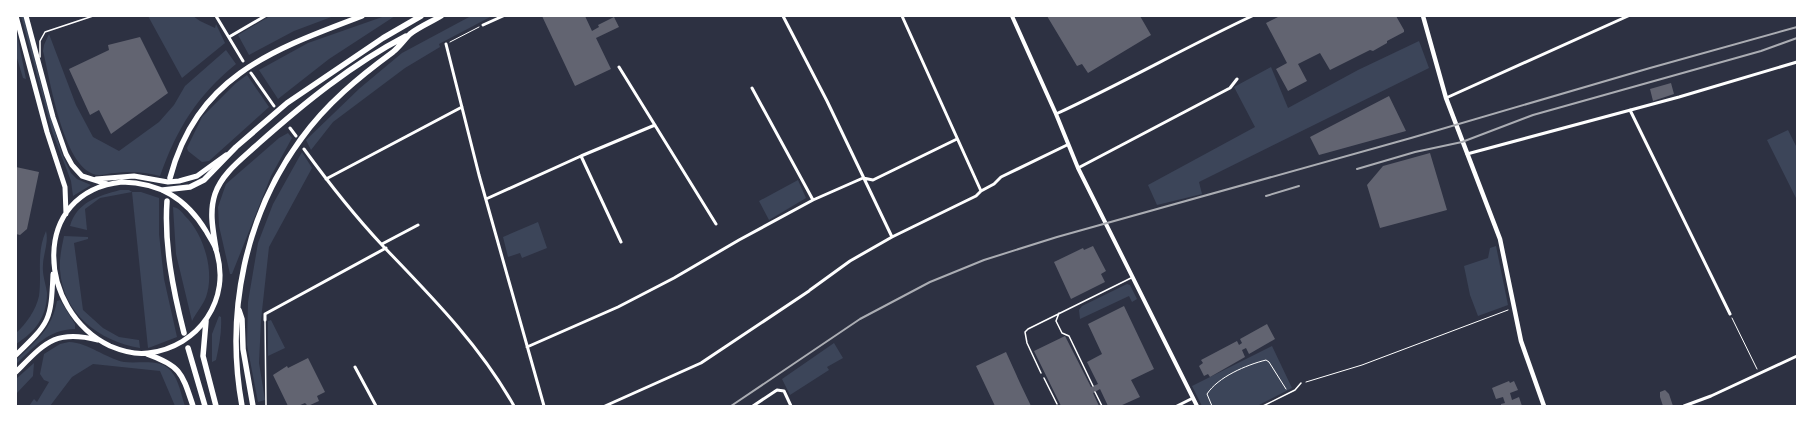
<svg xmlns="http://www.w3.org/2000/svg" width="1813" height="422" font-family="'Exo 2',sans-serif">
<rect width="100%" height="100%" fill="#2d3142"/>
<path fill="#3c4559" d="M21,16H24L43,92L62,154L71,173L77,179L91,185L73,196L71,181L52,131Z
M148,16H193L200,21L215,28L216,24L225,43L182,78Z
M270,16H334L294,31L249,55L238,35Z
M385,16H395L329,59L278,99L259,70L308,43Z
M471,16H492L439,44L440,47L405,68L333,122L311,150L306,140L360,88L402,53Z
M16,29L26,79L23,78L16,55Z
M49,34L76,105L93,137L119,151L159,122L174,105L185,86L226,50L236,64C197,96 177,128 160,176C145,172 130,171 115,173C110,173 104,175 99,175C64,174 50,79 43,51L44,45Z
M1419,41L1429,68L1199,182L1202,194L1157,205L1148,185L1255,127L1234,87L1271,67L1288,108L1358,70Z
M247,75L269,107L209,161L202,162L188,151L187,148L202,117L236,83Z
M1788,130L1797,148V200L1767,140Z
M288,133L292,138L271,176L232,274H230L219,226L218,207L226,184L279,138Z
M302,152L312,168L269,247L261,320L259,363L265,400L258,402L247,345L248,302L258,243L273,204Z
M798,180L806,198L769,220L759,201Z
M120,190H129L132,192H141L159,198V234L164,279L177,337L151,347L148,348L132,192L100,198L85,209L87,230L70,226C77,202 98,196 120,190Z
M173,207C179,208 182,212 185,216C204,234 215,272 206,297C203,305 196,313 192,321L176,254Z
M538,222L547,248L522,258L520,253L508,257L503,237Z
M46,231C49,242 43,255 43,265C42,275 46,284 47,293C47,317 35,332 16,344V333C26,324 36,310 39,296C42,274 36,253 46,231Z
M64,236L88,237V239L74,243L83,310L103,328L119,337L139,340L140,348C99,341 63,314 60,270C59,259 62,246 64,236Z
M1496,246L1508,305L1478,316L1470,295L1464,266L1488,258L1490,248Z
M1127,284L1130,285L1137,299L1132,302L1129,296L1080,319L1079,310L1082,306Z
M60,300L75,324V329C47,330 36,346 16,364V360C36,341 52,329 57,301Z
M219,316L221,317C222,332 219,346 216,360L212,362V334Z
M271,320L285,348L268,356V321Z
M69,342C89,343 105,358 124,362C139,364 161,358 171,371C179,380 181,395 185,406H175L160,371L93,364L72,377L50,406H29L34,399L37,402L49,382L44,380L40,374L44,354L60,344Z
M834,343L843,358L827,367L829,370L790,395L782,379Z
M1272,346L1292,388L1257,406H1202L1192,386Z
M34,363L33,376L16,394V379Z"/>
<path fill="#626471" d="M542,16H585L592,31L599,27L598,25L614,17L619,27L596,38L611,69L575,86Z
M1047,16H1140L1151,35L1088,73L1082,64L1077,66Z
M1280,16H1396L1404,30V32L1387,41V43L1373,51L1370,50L1330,70L1320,53L1298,64L1307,81L1288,91L1276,69L1287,63L1266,23Z
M140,37L168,93L111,134L99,110L90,115L69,69L109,50L108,45Z
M1671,83L1674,94L1653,101L1650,89Z
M1389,96L1406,131L1319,155L1310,137Z
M1430,153L1447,210L1380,228L1367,185L1383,166Z
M16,167L39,172L27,229L20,235L16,234Z
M1093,246L1106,271L1101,274L1105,282L1071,299L1054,262L1083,248L1084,250Z
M1124,306L1154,369L1131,380L1140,397L1120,406H1108L1100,389L1093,393L1099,406H1061L1034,351L1065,336L1091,387L1098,384L1087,362L1102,354L1088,324Z
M1267,324L1275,339L1249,354L1246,348L1242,350L1245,357L1210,377L1208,374L1204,376L1199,366L1203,363L1201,360L1237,341L1239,345L1242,343L1240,339Z
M1006,352L1020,383L1031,406H995L976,366Z
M308,358L325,392L317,396L319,401L308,406L305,403L298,406H288L273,375L287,366L288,368Z
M1509,381L1510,383L1514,381L1518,390L1510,393L1512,400L1519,397L1522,406H1501V404L1505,403L1503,397L1496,399L1492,388Z
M1665,390L1669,394L1673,406H1663L1660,397V392Z"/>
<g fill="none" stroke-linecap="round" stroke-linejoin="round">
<path stroke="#fff" stroke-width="1" d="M450,42L479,27
M1732,318L1757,369
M1306,382L1362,365L1508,310
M1212,406L1207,394C1218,377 1246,365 1266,360L1269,362L1286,389"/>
<path stroke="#fff" stroke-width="1.5" d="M40,57V41L45,32L93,16
M1059,313L1056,321L1062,333L1069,336L1093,386
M265,320L266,406
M1041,373L1027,343L1025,332L1028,329L1131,278
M1044,378L1057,404
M1095,392L1102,406
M1263,406L1295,390L1301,383"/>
<path stroke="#fff" stroke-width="3" d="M216,16L243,61
M783,16L827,101L892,237L850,261L810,290
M902,16L981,191L994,184L1001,177L1067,145
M483,25L503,16
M229,37L265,16
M446,44L479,175L544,406
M619,67L716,224
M251,73L274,106
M752,88L813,200
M1446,98L1628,16
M1630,110L1730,314
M1056,114C1123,83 1186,47 1252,16
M290,128L296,136
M304,149C328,182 354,215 382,245C430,295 480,345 514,406
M1467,154L1679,97L1797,62
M1078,168L1230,88L1237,79
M326,179L462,107
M486,199L581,156
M892,237L976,196L981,191
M621,242L581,156L655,125
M382,244L418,225
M265,320V314L386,248
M527,347L618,307L674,278L739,240L813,200L863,178L873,180L957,139
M355,367L376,406
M605,406L701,363L809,291
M753,406L777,390L784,391L791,406
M1177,406L1193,398
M1684,406L1711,396L1797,356"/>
<path stroke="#fff" stroke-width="4" d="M1012,16L1056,114L1078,168L1197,406"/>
<path stroke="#fff" stroke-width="4.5" d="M1423,16L1446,98L1500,239L1521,341L1544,406"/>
<path stroke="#fff" stroke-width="5" d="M16,16L47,132L65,187L66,214
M26,16L53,117L66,154L72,165L82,176L107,184
M96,179L134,176L168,182L179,181L197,176L226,155
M122,182C160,183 186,198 206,231C209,237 214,243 216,250C232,299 199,347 148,353C135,355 122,351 110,346C37,311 29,192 122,182Z
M16,355C50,322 51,321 53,274
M16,372C45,343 55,329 98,340"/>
<path stroke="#fff" stroke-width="5.5" d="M170,178C197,76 272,50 362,16
M163,190L190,187L204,180L236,147L287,103L383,38L421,16
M167,201C164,245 173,290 184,333
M216,249C213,230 209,212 215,194C222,173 242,159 258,144C303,104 352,64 406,36
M239,310L242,319L243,349L253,406
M206,321L203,356L216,406
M188,348L205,406
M147,354C181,366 182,373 193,406
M242,406C225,313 245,215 301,139C326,104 359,77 393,52C399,47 404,40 410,34C419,27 431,22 441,16"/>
<path stroke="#abadb3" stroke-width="2" d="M1357,169L1415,152L1462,142L1533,115L1761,51L1797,38
M1266,196L1299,186
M731,406L860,319L930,282L984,260L1057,237L1411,138L1650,68L1797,27"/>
</g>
<rect width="1813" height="422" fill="none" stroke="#ffffff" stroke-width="34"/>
</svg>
